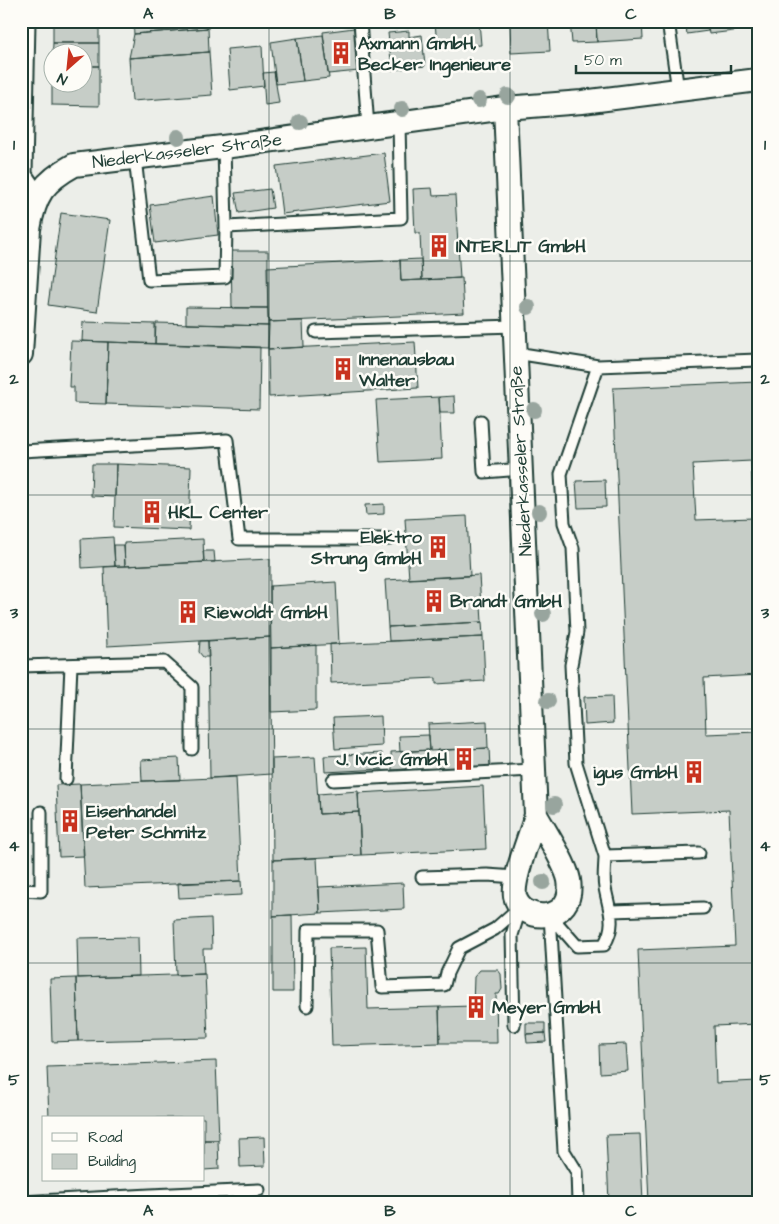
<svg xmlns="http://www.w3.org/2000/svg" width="779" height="1224" font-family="'Architects Daughter',sans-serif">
<rect width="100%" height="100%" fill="#fdfcf7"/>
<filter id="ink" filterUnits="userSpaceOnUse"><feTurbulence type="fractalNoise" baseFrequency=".02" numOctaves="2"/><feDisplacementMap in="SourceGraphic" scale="10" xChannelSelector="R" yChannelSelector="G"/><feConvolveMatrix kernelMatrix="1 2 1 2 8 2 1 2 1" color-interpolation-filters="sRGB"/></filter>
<g filter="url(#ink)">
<path fill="#eceee9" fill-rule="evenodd" d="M21,21H758V1203H21ZM52,52H82V82H52ZM44,1118H204V1180H44Z"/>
<path fill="#c6cdc7" stroke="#1f3d34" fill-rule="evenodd" d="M53,21H99V43H53Z
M133,21H208V28L134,34Z
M242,21H260V25H242Z
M435,21H479L481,45L437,48Z
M548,21L550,51L511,53L510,22Z
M570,21H596L597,42L572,43Z
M596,21H642L643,39L597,42Z
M685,21H707L708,31L687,34Z
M707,21H758V28L709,34Z
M208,28L209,52L129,58L134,34Z
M354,28L359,71L328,74L323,32Z
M409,31V37L422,35L425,66L392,70L388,33Z
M323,35L329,78L303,81L297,38Z
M297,38L303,81L276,84L271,42Z
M53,43H99V66H82V52H52V65Z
M262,46L264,86L230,90L227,49Z
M209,52L212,95L132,101L129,58Z
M52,65V82H82V66H99V106L52,105Z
M274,72L279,103L265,105L263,73Z
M384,153L390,201L282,214L276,166Z
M432,188L433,196L455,195L460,278L422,280L420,233H415L413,189Z
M270,189L273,208L239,213L235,193Z
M214,196L218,235L155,243L150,205Z
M61,213L110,220L97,312L48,305Z
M231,251H268V308H232Z
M421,259L422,280L401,281L400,260Z
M400,260L401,281L462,278L464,313L268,322L267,267Z
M186,307L268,308L269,326L186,324Z
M303,321L304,347L268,349V322Z
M83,322L155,324V344L82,341Z
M156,323L269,326L268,348L155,344Z
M71,341L108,342L106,404L74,403V387H69Z
M108,342L260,347L259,409L106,404Z
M415,342L418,388L269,397L268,349Z
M758,382V675L704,678L706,734L758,732V1024L714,1026L716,1083L758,1081V1203H649L638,950L735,946L729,810L632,814L613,388ZM751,461L753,518L696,520L693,464Z
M454,396L455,413H440L439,397Z
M439,397L442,459L380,462L376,400Z
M92,464H116L115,497L91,496Z
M116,464L191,467L189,530L114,527Z
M605,480L606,507L578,508L576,481Z
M384,504V514L366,515L365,505Z
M467,516L470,576L409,579L405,519Z
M113,537L115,566L82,568L81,539Z
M203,539L204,562L125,566L124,543Z
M114,545H124L125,566H115Z
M203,551H214L215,562H204Z
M270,559V637L107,646L104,567Z
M479,575L482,622L388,627L385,580Z
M336,582L339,644L271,648L270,586Z
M482,622L483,637L389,641L388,627Z
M270,637L272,774L210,778L208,641Z
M483,637L485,681L436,684V678L331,683L330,644Z
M200,641H208L209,657H203L199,652Z
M316,645V710L271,712V648Z
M612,696L613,723L585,725L584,697Z
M381,716L382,746L335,749L333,718Z
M487,721L488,748L430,751L428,724Z
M429,735L430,750L400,752L399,736Z
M489,748L490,768L446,770L438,768L437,750Z
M428,750V764L406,765V769L392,770L391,752Z
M382,753L383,769L325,772L324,756Z
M315,757L319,814L359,812L361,855L273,860L272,759Z
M179,758L180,780L142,781L141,760Z
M236,777L241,881L85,888L80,784Z
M80,784L84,856L59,857L56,785Z
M483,786L486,849L361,855L358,793Z
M358,791L359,812L319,814L318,794Z
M317,858L320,913L273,916V860Z
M241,881L242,895L179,898L178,883Z
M403,883L404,909L320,913L319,887Z
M292,915L293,992H273V916Z
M211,918L212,949H203L204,974L176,975L174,920Z
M138,937L139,976L78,978L77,938Z
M366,947L368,1009L439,1007L440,1043L332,1046L329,948Z
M480,970H498L501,974L502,989L499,994H496L497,1043H440L439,1007L473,1006L474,977Z
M205,974L208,1038L78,1041L76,978Z
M76,978L78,1041L52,1042L50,979Z
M526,1023H545V1033L526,1034Z
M545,1033L546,1042L527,1043L526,1034Z
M626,1044L628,1071L600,1073L599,1045Z
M216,1061L219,1140H204V1118H49L47,1067Z
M640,1134L643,1203H609L606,1135Z
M264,1137L265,1166L240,1167L239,1138Z
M204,1140H218L219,1169L204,1170Z
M440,1200V1203H386L411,1202Z"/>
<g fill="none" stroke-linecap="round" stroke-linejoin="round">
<defs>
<path id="service" d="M29,21L26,174L39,193
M360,21L368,127
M668,21L678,90
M224,147L226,227L401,218L399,123
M135,158L149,280L225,277L226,227
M316,332L515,326
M516,353L598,366L758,360
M598,366L561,474L564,523L573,548L577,632L571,665L576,763L605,856
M481,421L484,472L521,469
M21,451L227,440L239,539H389
M21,666L164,662L192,687V749
M66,779L71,665
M333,780L534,770
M422,877L487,875L517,877
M21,890L41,891V812
M612,911L703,908
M550,915L564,1151L577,1172L578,1203
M550,915L577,946L604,945C617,924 609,910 605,888C603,878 605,866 605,856L699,853
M307,1006L308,930H377L382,987L444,985L447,973L459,948L495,929L521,906
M514,1025L512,935L521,906
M150,1195L259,1190
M21,1202L150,1195V1203"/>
<path id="minor" d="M505,108L536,815C531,834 512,878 515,896C521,924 576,924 569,880C566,864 545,831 536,815
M21,354L29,229C35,195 43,182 74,165L239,145L505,108L582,102L758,80"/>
</defs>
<use href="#service" stroke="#1f3d34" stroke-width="15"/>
<use href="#minor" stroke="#1f3d34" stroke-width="26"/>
<use href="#service" stroke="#fdfcf7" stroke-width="11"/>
<use href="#minor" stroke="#fdfcf7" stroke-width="22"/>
</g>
<g fill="#98a59e">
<circle cx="508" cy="96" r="8"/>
<circle cx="479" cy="100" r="8"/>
<circle cx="402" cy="109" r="8"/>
<circle cx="300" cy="122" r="8"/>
<circle cx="178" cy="137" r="8"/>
<circle cx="528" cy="307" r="8"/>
<circle cx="534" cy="410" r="8"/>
<circle cx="539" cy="512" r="8"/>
<circle cx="543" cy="614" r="8"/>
<circle cx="548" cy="701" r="8"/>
<circle cx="554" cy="805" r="8"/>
<circle cx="543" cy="882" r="8"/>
</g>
</g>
<path fill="none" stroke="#1f3d34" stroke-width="1" stroke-opacity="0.55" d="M269,21V1203M510,21V1203M21,261H758M21,495H758M21,729H758M21,963H758"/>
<defs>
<symbol id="building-bare" viewBox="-9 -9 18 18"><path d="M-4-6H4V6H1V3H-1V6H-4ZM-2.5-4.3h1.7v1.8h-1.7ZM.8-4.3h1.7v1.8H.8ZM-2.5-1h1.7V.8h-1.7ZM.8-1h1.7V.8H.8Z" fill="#c8321e" stroke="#fdfcf7" stroke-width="2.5" paint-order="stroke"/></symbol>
</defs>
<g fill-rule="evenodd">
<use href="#building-bare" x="325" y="37" width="32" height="32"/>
<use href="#building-bare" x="423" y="230" width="32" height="32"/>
<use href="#building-bare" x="327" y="353" width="32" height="32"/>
<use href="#building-bare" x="136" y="496" width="32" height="32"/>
<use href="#building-bare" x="422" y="531" width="32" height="32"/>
<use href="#building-bare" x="418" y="585" width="32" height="32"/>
<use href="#building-bare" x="172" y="596" width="32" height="32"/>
<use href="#building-bare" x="448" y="743" width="32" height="32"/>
<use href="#building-bare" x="678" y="756" width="32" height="32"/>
<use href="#building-bare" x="54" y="805" width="32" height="32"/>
<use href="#building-bare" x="460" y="991" width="32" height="32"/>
</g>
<g text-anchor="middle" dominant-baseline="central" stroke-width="5" stroke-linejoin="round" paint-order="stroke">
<g font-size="18" font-weight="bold" fill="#1f3d34" stroke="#fdfcf7" text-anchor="start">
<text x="358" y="43">Axmann GmbH,<tspan x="358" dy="21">Becker Ingenieure</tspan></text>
<text x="456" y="246">INTERLIT GmbH</text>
<text x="359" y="359">Innenausbau<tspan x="359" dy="21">Walter</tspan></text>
<text x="168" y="512">HKL Center</text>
<text x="422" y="537" text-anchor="end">Elektro<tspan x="422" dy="21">Strung GmbH</tspan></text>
<text x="450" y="601">Brandt GmbH</text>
<text x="204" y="612">Riewoldt GmbH</text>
<text x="448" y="759" text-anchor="end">J. Ivcic GmbH</text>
<text x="678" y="772" text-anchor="end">igus GmbH</text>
<text x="86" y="811">Eisenhandel<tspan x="86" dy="21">Peter Schmitz</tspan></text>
<text x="492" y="1007">Meyer GmbH</text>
</g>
<g font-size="18" fill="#1f3d34" stroke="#fdfcf7">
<text transform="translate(187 151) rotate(-7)">Niederkasseler Straße</text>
<text transform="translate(521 461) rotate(-93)">Niederkasseler Straße</text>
</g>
</g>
<rect width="779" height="1224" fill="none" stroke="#fdfcf7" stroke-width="55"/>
<rect x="42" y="1116" width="162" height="65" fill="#fdfcf7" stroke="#a4b0a9"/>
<rect x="52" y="1133" width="25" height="8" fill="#fdfcf7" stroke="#a4b0a9"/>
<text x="88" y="1142" font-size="15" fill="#1f3d34">Road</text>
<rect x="52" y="1154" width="25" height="15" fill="#c6cdc7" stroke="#a4b0a9"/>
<text x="88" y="1166" font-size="15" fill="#1f3d34">Building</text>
<g transform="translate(68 68) rotate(207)"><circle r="24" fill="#fdfcf7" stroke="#a4b0a9"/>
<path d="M0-4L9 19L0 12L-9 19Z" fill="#c8321e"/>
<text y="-8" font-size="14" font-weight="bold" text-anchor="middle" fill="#1f3d34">N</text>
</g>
<path d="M576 65v8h155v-8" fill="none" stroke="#1f3d34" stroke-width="2.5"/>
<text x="584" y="65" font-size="15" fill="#1f3d34" stroke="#fdfcf7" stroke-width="4" paint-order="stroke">50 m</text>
<rect x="28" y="28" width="724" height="1168" fill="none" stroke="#1f3d34" stroke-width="2"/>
<g font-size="16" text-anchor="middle" font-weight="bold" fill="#1f3d34">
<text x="148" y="19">A</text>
<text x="390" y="19">B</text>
<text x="631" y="19">C</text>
<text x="14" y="150">1</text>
<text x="765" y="150">1</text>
<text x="14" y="384">2</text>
<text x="765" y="384">2</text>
<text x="14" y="618">3</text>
<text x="765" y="618">3</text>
<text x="14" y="851">4</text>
<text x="765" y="851">4</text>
<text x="14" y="1085">5</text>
<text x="765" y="1085">5</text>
<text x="148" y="1216">A</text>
<text x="390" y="1216">B</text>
<text x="631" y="1216">C</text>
</g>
</svg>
